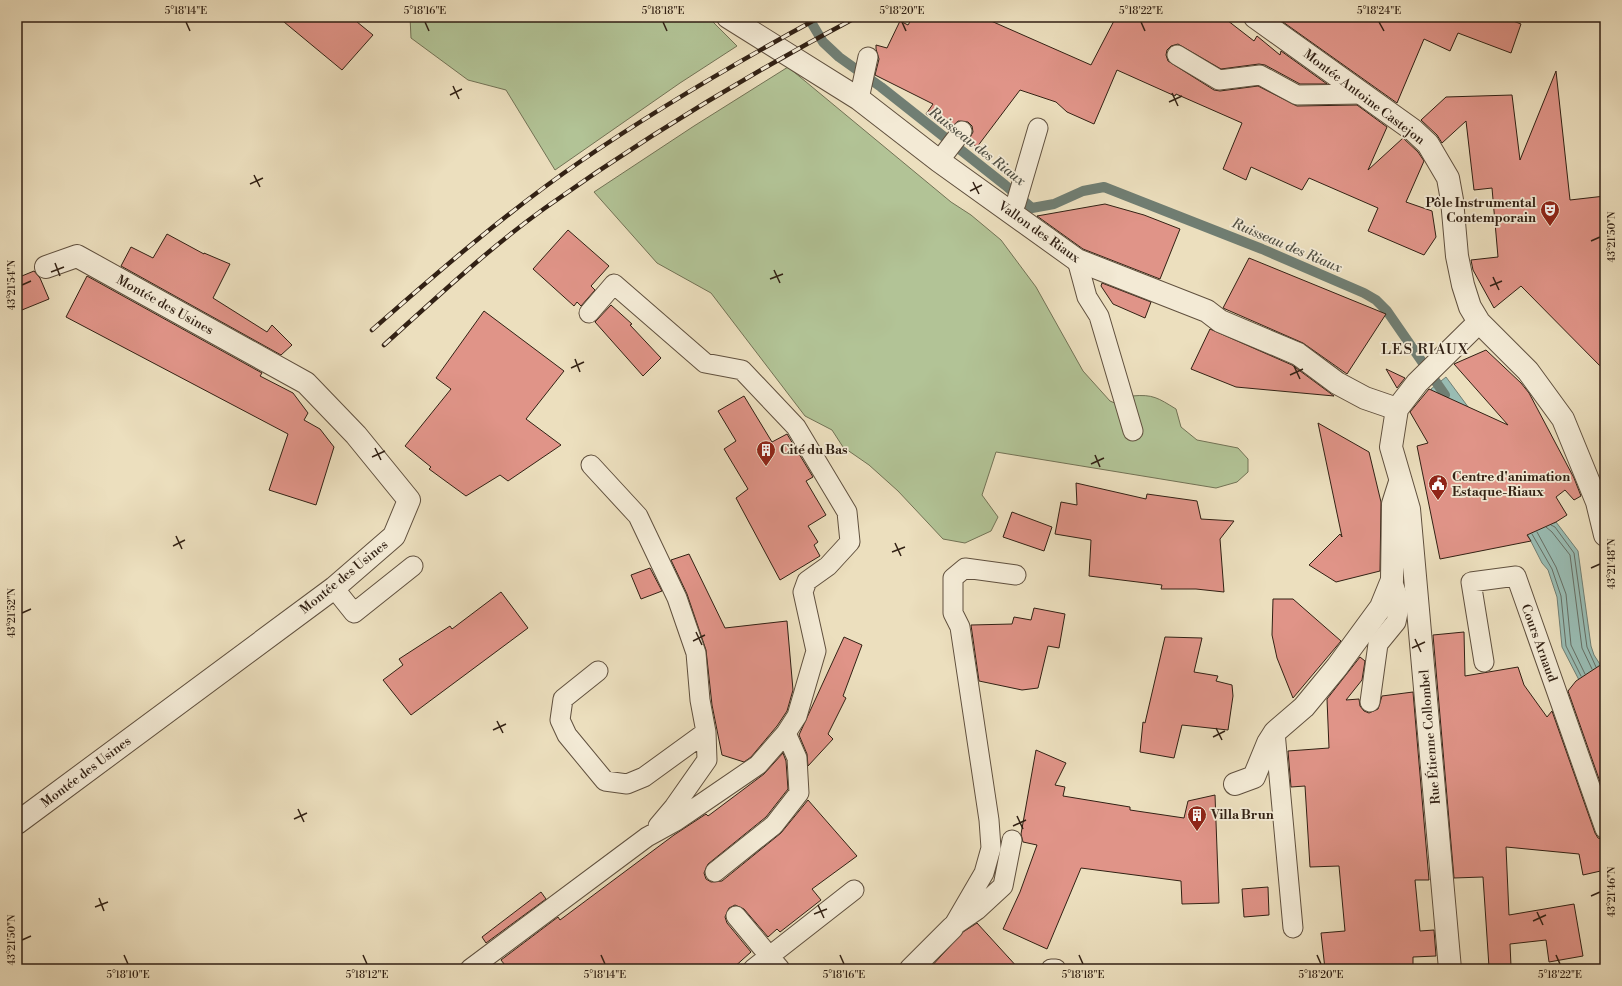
<svg xmlns="http://www.w3.org/2000/svg" width="1622" height="986" font-family="'Libre Bodoni',serif">
<rect width="100%" height="100%" fill="#ecdfbe"/>
<filter id="stains"><feTurbulence type="fractalNoise" baseFrequency=".005" numOctaves="4"/><feColorMatrix values="0 0 0 0 .2 0 0 0 0 .09 0 0 0 0 .02 0 0 0 .5 -.17"/></filter>
<radialGradient id="worn" r=".72"><stop offset=".6" stop-color="#630" stop-opacity="0"/><stop offset="1" stop-color="#630" stop-opacity=".3"/></radialGradient>
<path fill="#b2c396" stroke="#727255" d="M410,17H708L737,46L680,83L555,170L506,90L468,80L411,38Z
M788,67L951,202L971,215L1001,240L1036,287L1083,371L1110,401L1124,407L1132,396C1153,394 1158,398 1176,409L1181,427L1197,440L1238,448L1248,459V472L1237,482L1216,488L996,452L982,495L998,517L991,531L965,543L943,539L898,491L869,465L843,447L832,430L805,416L711,293L657,263L594,192L694,126Z"/>
<path fill="#99bcb3" stroke="#707e73" d="M1446,377L1542,507H1544L1554,523L1556,522L1578,551L1591,646L1594,655L1605,672L1579,680L1562,647L1557,597L1548,570L1542,563L1516,512L1489,469L1431,389Z"/>
<g fill="none" stroke-linecap="round" stroke-linejoin="round">
<path stroke="#666e64" stroke-width="1" d="M1551,525L1555,527L1574,553L1587,647L1596,667
M1546,527L1552,532L1570,555L1582,648L1592,669
M1537,532L1556,567L1566,594L1571,645L1585,674
M1532,534L1552,569L1561,596L1566,646L1581,676"/>
<path stroke="#707e73" stroke-width="10" d="M808,17L823,42L839,57L881,87L1005,185L1032,208L1054,204L1083,191L1104,187L1262,249L1364,293L1376,300L1387,311L1445,395"/>
</g>
<path fill="#e09488" stroke="#322114" d="M278,17H351L373,35L342,70Z
M913,17H982L1091,65L1116,17H1223L1254,41L1257,36L1280,55L1281,51L1327,84H1300L1265,65L1259,64L1221,69L1178,44L1171,46L1167,50L1166,55L1168,61L1214,90L1220,91L1258,86L1297,106L1357,105L1387,127L1368,170L1403,138L1418,152L1424,161L1406,202L1432,211L1436,237L1424,255L1368,231L1378,208L1309,178L1302,190L1251,167L1246,180L1223,169L1242,123L1176,94L1175,96L1117,70L1094,124L1067,112L1056,102L1020,90L977,147L968,141L973,132L972,126L968,122L958,121L950,129L926,114L933,104L875,75L879,59L876,49V45L887,48L900,21L908,25Z
M1283,17H1503L1521,24L1511,53L1458,33L1450,51L1424,39L1397,103L1283,22Z
M1556,71L1570,200L1605,196V371L1521,286L1494,308L1473,270L1471,260L1498,257L1492,188L1474,190L1466,121L1442,143L1437,135L1421,120L1446,97L1512,95L1520,160Z
M1105,204L1144,215L1180,229L1160,279L1083,249L1037,216Z
M568,230L609,266L591,286L595,290L581,306L577,302L574,306L533,269Z
M167,234L204,254V253L230,264L213,298L267,332L272,325L292,345L281,355L121,266L131,247L153,258Z
M1249,258L1386,314L1347,374L1303,343L1223,308Z
M34,271L40,278L49,299L17,312V278Z
M87,276L262,373L260,376L293,393L308,413L304,420L320,429L334,447L316,505L269,490L288,434L66,317Z
M1102,283L1151,302L1145,318L1113,304L1101,286Z
M611,305L632,324L630,325L661,358L643,376L595,322Z
M484,311L564,371L526,419L561,445L508,481L500,475L466,496L429,469L431,467L405,446L451,389L436,378Z
M1210,329L1292,365L1334,396L1236,387L1191,369Z
M1486,350L1521,383L1529,393L1574,478L1581,496L1574,500L1565,490L1556,497L1567,515L1556,522L1527,535L1531,541L1440,559L1417,446L1428,443L1410,412L1429,389L1508,425L1454,364Z
M1386,369L1405,378L1397,388Z
M744,396L772,442L787,434L813,477L806,481L826,515L808,526L818,542L814,545L820,556L780,580L736,498L748,489L724,449L736,441L718,411Z
M1318,423L1369,452L1381,502L1380,571L1336,582L1309,565L1340,534L1342,537Z
M1076,483L1146,499L1147,494L1197,501L1201,519L1234,521L1220,539L1224,592L1196,589H1161L1162,585L1089,576L1091,540L1055,534L1061,502L1077,505Z
M1012,512L1052,527L1044,551L1003,537Z
M689,554L725,628L787,621L793,690L787,711L777,726L751,757L744,762L722,755L712,705L706,650L687,594L671,560Z
M650,568L662,591L641,599L631,575Z
M501,592L528,628L411,715L383,680L403,665L399,659L450,626L452,629Z
M1273,599H1293L1341,641L1293,698L1277,658L1272,635Z
M1034,608L1065,614L1059,648L1048,646L1038,688L1022,690L979,681L971,625L1012,624L1014,617L1031,620Z
M1464,632L1465,676L1518,667L1524,685L1547,717L1552,711L1595,833L1598,838L1605,840V870L1583,875L1579,854L1506,847L1509,915L1574,904L1583,956L1549,962L1546,940L1510,944L1511,966L1489,967L1483,877L1454,878L1433,635Z
M844,637L862,645L843,696L846,698L828,734L833,739L808,766L807,754L799,735Z
M1165,637L1202,638L1194,672L1218,676L1216,681L1232,685L1233,696L1228,730L1182,725L1174,758L1140,752L1143,722L1145,723Z
M1360,657L1365,661L1362,680L1346,700L1359,699L1360,706L1364,711L1369,713L1378,709L1382,696L1413,692L1429,880H1415L1420,931L1434,930L1436,956L1413,957V969H1325L1321,933L1345,931L1339,866L1310,867L1305,786L1291,787L1288,751L1329,748L1327,699Z
M1605,662V796L1568,691L1576,681Z
M1036,750L1066,763L1055,785L1065,787L1063,796L1130,807V810L1184,818L1188,801L1215,795L1219,903L1182,904L1181,881L1081,868L1047,949L1003,929L1020,892L1037,845L1023,842L1021,834Z
M783,753L786,761L788,789L766,817L708,864L704,873L706,879L711,882L722,881L781,833L808,800L857,856L812,889L821,900L780,932L777,929L768,937L744,909L735,905L729,908L725,917L727,923L751,952L732,969H508L501,960L558,917L560,920L674,835L706,814L708,816L764,774Z
M1268,887L1269,915L1244,917L1242,889Z
M541,892L546,899L486,943L482,937Z
M977,923L1019,969H929L963,932Z"/>
<g fill="none" stroke-linecap="round" stroke-linejoin="round">
<defs>
<path id="lane" d="M1177,55L1219,80L1260,75L1297,95L1363,94
M859,99L868,57
M939,161L962,131
M1011,213L1016,203L1038,128
M1077,260L1087,297L1099,316L1133,431
M591,465L638,516L677,598L696,653L700,700L706,732L707,760L674,807L658,826
M334,588L354,613L413,566
M1484,662L1471,582L1516,576L1605,829
M598,671L563,699L560,720L567,735L605,781L627,784L644,777L706,732
M1370,702L1378,644L1396,622L1400,603L1392,580
M1275,732L1293,928
M715,872L774,825L799,793L797,758L786,733
M736,916L780,969
M958,923L977,910L1003,886L1012,840
M952,928L984,873L991,848L989,820L960,627L953,613V578L965,568L1016,575
M470,969L647,837L676,821L758,765L786,733L797,716L816,651L803,592L807,581L828,566L850,542L847,512L796,427L742,370L705,363L614,284L589,313
M753,969L854,890
M1051,969H1056"/>
<path id="street" d="M728,17L859,99L939,161L1077,260L1207,311L1220,321L1298,354L1337,383L1365,398L1397,409
M1255,17L1413,130L1428,144L1448,178L1452,200L1457,256L1463,285L1470,307L1479,322L1528,371L1563,419L1597,502L1605,535
M1235,784L1254,777L1268,743L1275,732L1304,707L1337,667L1381,607L1392,580L1393,504L1400,482
M17,823L334,588L394,536L409,500L356,435L306,383L77,256L46,267
M911,969L952,928
M1450,969L1409,509L1391,447L1397,409L1417,383L1479,322"/>
</defs>
<use href="#lane" stroke="#60503e" stroke-width="21"/>
<use href="#street" stroke="#60503e" stroke-width="24"/>
<use href="#lane" stroke="#f3ead5" stroke-width="19"/>
<use href="#street" stroke="#f3ead5" stroke-width="22"/>
<defs>
<path id="rail" d="M372,330C439,271 507,212 581,161C658,108 739,61 820,17
M384,345C436,298 488,249 545,208C645,137 749,74 857,17"/>
</defs>
<use href="#rail" stroke="#322114" stroke-width="4.5"/>
<use href="#rail" stroke="#f3ead5" stroke-width="3" stroke-dasharray="9" stroke-linecap="butt"/>
</g>
<path fill="none" stroke="#322114" stroke-width="1.5" d="M186,22L190,31M425,22L429,31M663,22L667,31M902,22L906,31M1141,22L1145,31M1379,22L1384,31M453,86L459,99M1172,93L1178,106M450,95L462,89M1169,102L1182,96M254,175L260,187M973,182L979,194M250,184L263,178M970,191L982,185M1591,241L1600,237M55,263L60,276M774,270L780,283M51,272L64,267M1493,277L1499,290M770,279L783,274M22,285L31,281M1490,286L1502,281M575,359L580,372M1294,366L1300,379M571,368L584,362M1290,375L1303,369M375,448L381,460M1095,455L1100,467M372,457L385,451M1091,464L1104,458M176,536L182,549M895,543L901,556M173,546L185,540M892,552L905,547M1591,568L1600,564M22,613L31,609M696,632L702,645M1415,639L1421,652M693,641L705,635M1412,648L1425,642M497,721L503,733M1216,728L1222,740M493,730L506,724M1213,737L1225,731M298,809L304,822M1017,816L1023,829M294,819L307,813M1013,826L1026,820M1591,896L1600,892M99,898L104,911M818,905L824,918M95,907L108,902M1537,912L1543,925M814,914L827,909M1533,921L1546,915M22,940L31,936M124,955L128,964M363,955L367,964M601,955L605,964M840,955L844,964M1079,955L1083,964M1317,955L1321,964M1556,955L1560,964"/>
<defs>
<symbol id="theatre-pin" viewBox="-11 -11 22 30"><path d="M0 17L-7.5 6A9.5 9.5 0 1 1 7.5 6Z" fill="#8f2418" stroke="#f3ead5"/><path d="M-5-5.5Q0-4 5-5.5V0Q5 5 0 6Q-5 5-5 0ZM-3.3-2.5H-1v1.5H-3.3ZM1-2.5H3.3v1.5H1ZM-2.8 1Q0 5.5 2.8 1Z" fill="#fff"/></symbol>
<symbol id="building-pin" viewBox="-11 -11 22 30"><path d="M0 17L-7.5 6A9.5 9.5 0 1 1 7.5 6Z" fill="#8f2418" stroke="#f3ead5"/><path d="M-4-6H4V6H1V3H-1V6H-4ZM-2.5-4.3h1.7v1.8h-1.7ZM.8-4.3h1.7v1.8H.8ZM-2.5-1h1.7V.8h-1.7ZM.8-1h1.7V.8H.8Z" fill="#fff"/></symbol>
<symbol id="civic-pin" viewBox="-11 -11 22 30"><path d="M0 17L-7.5 6A9.5 9.5 0 1 1 7.5 6Z" fill="#8f2418" stroke="#f3ead5"/><path d="M-.6-6.5H3V-4.5H.6V-3L4-1V1h2V6H-6V1h2V-1L-.6-3ZM-1.2 2.5V6h2.4V2.5Z" fill="#fff"/></symbol>
</defs>
<g fill-rule="evenodd">
<use href="#theatre-pin" x="1539" y="199" width="22" height="30"/>
<use href="#building-pin" x="755" y="439" width="22" height="30"/>
<use href="#civic-pin" x="1427" y="473" width="22" height="30"/>
<use href="#building-pin" x="1186" y="804" width="22" height="30"/>
</g>
<g text-anchor="middle" dominant-baseline="central" stroke-width="3.5" stroke-linejoin="round" paint-order="stroke">
<g font-size="13" fill="#322114" stroke="#f3ead5">
<text transform="translate(1364 97) rotate(37)">Montée Antoine Castejon</text>
<text transform="translate(1039 232) rotate(35)">Vallon des Riaux</text>
<text transform="translate(165 305) rotate(29)">Montée des Usines</text>
<text transform="translate(344 577) rotate(-39)">Montée des Usines</text>
<text transform="translate(1539 643) rotate(70)">Cours Arnaud</text>
<text transform="translate(1430 737) rotate(-95)">Rue Étienne Collombel</text>
<text transform="translate(86 772) rotate(-37)">Montée des Usines</text>
</g>
<g font-size="13" font-weight="bold" fill="#322114" stroke="#f3ead5" text-anchor="start">
<text x="1536" y="203" text-anchor="end">Pôle Instrumental<tspan x="1536" dy="15">Contemporain</tspan></text>
<text x="780" y="450">Cité du Bas</text>
<text x="1452" y="477">Centre d'animation<tspan x="1452" dy="15">Estaque-Riaux</tspan></text>
<text x="1211" y="815">Villa Brun</text>
</g>
<g font-size="14" font-style="italic" fill="#515044" stroke="#f3ead5">
<text transform="translate(977 147) rotate(38)">Ruisseau des Riaux</text>
<text transform="translate(1287 246) rotate(23)">Ruisseau des Riaux</text>
</g>
<g font-size="15" letter-spacing="1" fill="#322114" stroke="#f3ead5">
<text x="1425" y="349">LES RIAUX</text>
</g>
</g>
<rect width="1622" height="986" fill="none" stroke="#ecdfbe" stroke-width="44"/>
<rect x="22" y="22" width="1578" height="942" fill="none" stroke="#322114" stroke-width="1.5"/>
<g font-size="10" text-anchor="middle" fill="#322114">
<text x="186" y="14">5°18'14"E</text>
<text x="425" y="14">5°18'16"E</text>
<text x="663" y="14">5°18'18"E</text>
<text x="902" y="14">5°18'20"E</text>
<text x="1141" y="14">5°18'22"E</text>
<text x="1379" y="14">5°18'24"E</text>
<text transform="translate(1611 237) rotate(-90)" y="4">43°21'50"N</text>
<text transform="translate(11 285) rotate(-90)" y="4">43°21'54"N</text>
<text transform="translate(1611 564) rotate(-90)" y="4">43°21'48"N</text>
<text transform="translate(11 613) rotate(-90)" y="4">43°21'52"N</text>
<text transform="translate(1611 892) rotate(-90)" y="4">43°21'46"N</text>
<text transform="translate(11 940) rotate(-90)" y="4">43°21'50"N</text>
<text x="128" y="978">5°18'10"E</text>
<text x="367" y="978">5°18'12"E</text>
<text x="605" y="978">5°18'14"E</text>
<text x="844" y="978">5°18'16"E</text>
<text x="1083" y="978">5°18'18"E</text>
<text x="1321" y="978">5°18'20"E</text>
<text x="1560" y="978">5°18'22"E</text>
</g>
<rect width="100%" height="100%" filter="url(#stains)"/>
<rect width="100%" height="100%" fill="url(#worn)"/>
</svg>
